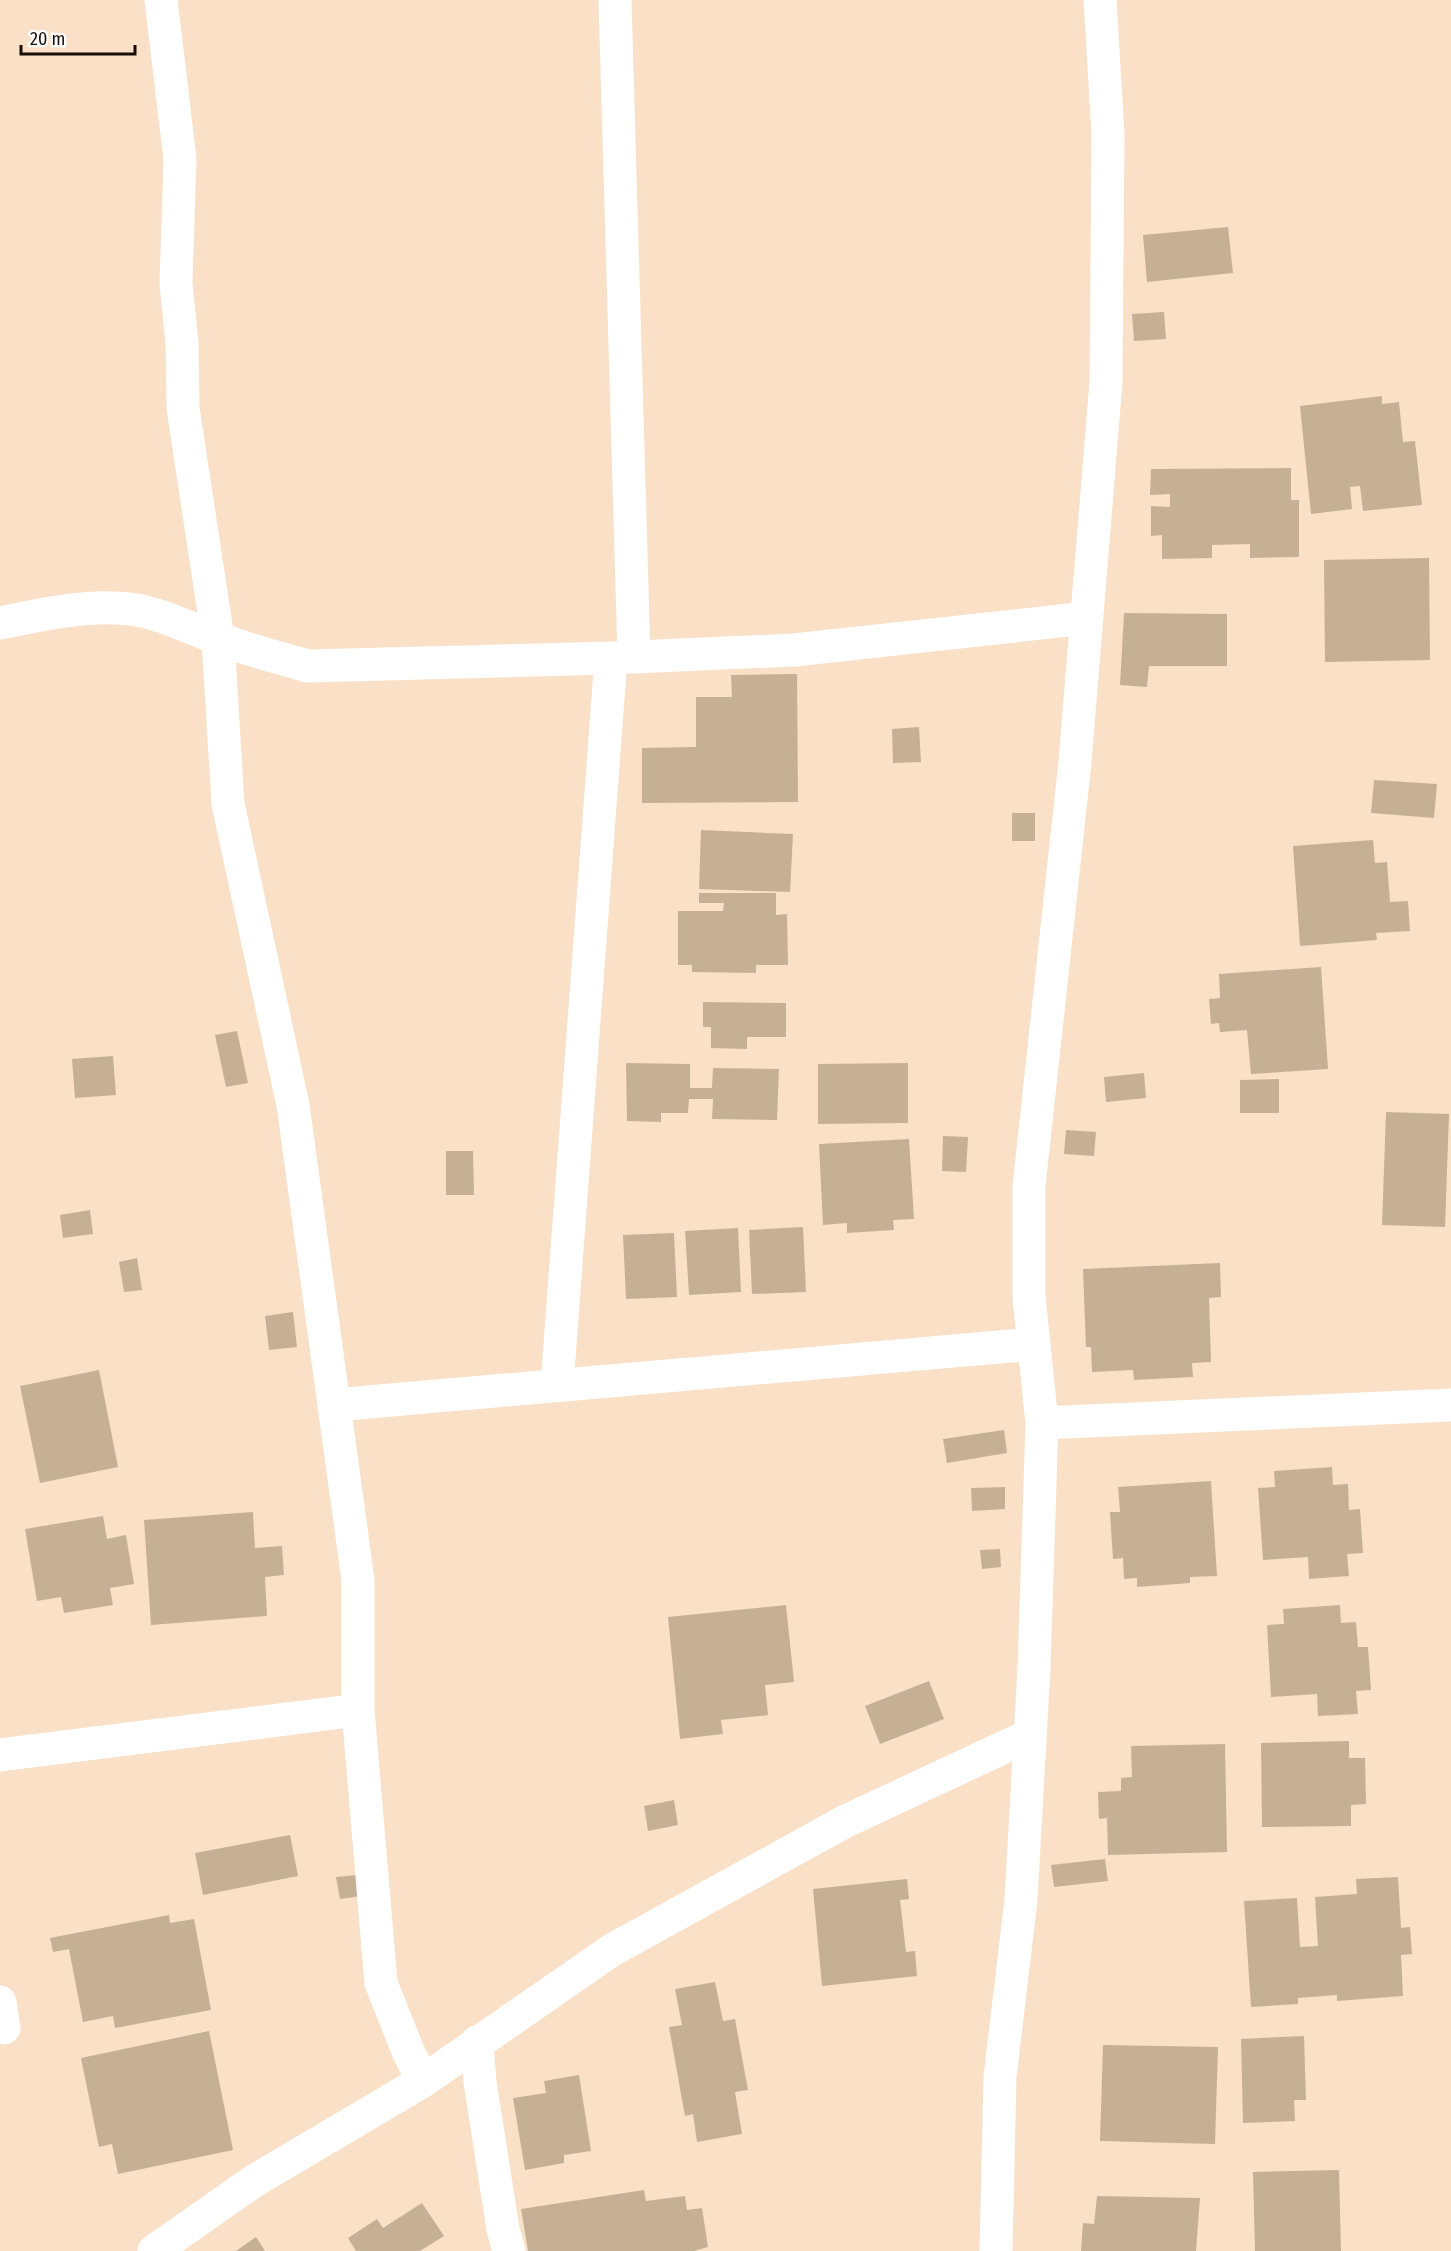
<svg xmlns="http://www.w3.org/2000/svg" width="1451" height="2251" font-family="'Fira Sans Condensed',sans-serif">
<rect width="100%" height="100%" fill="#fae0c7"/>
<path fill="#c5b096" d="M1228,227L1233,273L1147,282L1143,235Z
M1164,312L1166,339L1134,341L1132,314Z
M1382,396V404L1399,402L1403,442L1415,441L1422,505L1363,511L1360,486L1350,487L1352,509L1311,514L1300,406Z
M1291,468V500H1299V557L1250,558V544L1212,545V558L1162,559V535L1151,536V506L1170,507V494L1150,495L1151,469Z
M1429,558L1430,660L1325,662L1324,560Z
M1124,613L1227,614V666H1149L1147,687L1120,685Z
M797,674L798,802L642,803V748L696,747V697H732L731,675Z
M919,727L921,762L893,763L892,729Z
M1374,780L1437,784L1434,818L1371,813Z
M1012,813H1035V841H1012Z
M701,830L793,834L790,892L699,889Z
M1373,840L1375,863L1387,862L1390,902L1408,901L1410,931L1376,933L1377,940L1300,946L1293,846Z
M699,893H776V915L787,914L788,965H756V973L692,972V965H678V911H723L724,903H699Z
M1321,967L1328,1069L1251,1074L1247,1030L1220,1032L1219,1023L1211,1024L1209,999L1220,998L1219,974Z
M703,1002L786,1003V1037H747V1049L711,1048V1027H703Z
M237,1031L248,1083L226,1087L215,1035Z
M113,1056L116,1095L75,1098L72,1059Z
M626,1063L690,1064V1088H712L713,1068L779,1069L777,1120L712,1119L713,1099H689L688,1113H661V1122L627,1121Z
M908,1063V1123L818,1124V1064Z
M1144,1073L1146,1098L1106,1102L1104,1077Z
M1279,1079V1113H1240V1080Z
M1386,1112L1449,1114L1445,1227L1382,1225Z
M1066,1130L1096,1132L1094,1156L1064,1154Z
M943,1136L968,1137L966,1172L942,1171Z
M909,1139L914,1219L893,1220L894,1230L847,1233V1223L823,1225L819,1144Z
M446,1151H473L474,1195H446Z
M90,1210L93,1234L63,1238L60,1215Z
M803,1227L806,1292L752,1294L749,1230Z
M738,1228L741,1292L689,1295L685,1231Z
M674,1233L677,1297L626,1299L623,1235Z
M137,1258L142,1290L124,1292L119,1262Z
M1220,1263L1221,1297L1209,1298L1211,1362L1192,1363L1193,1377L1134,1380L1133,1370L1092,1372L1091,1347H1086L1083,1269Z
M293,1312L297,1347L269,1350L265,1316Z
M99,1370L118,1467L40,1483L20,1386Z
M1004,1430L1007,1453L947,1463L943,1439Z
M1332,1467L1333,1485L1348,1484L1349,1510L1360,1509L1363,1553L1347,1554L1349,1576L1309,1579L1308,1557L1263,1560L1258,1488L1275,1487L1274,1471Z
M1211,1481L1217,1576L1190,1577V1583L1137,1587V1578L1124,1579L1123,1558L1113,1559L1110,1512H1120L1118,1487Z
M1005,1487V1509L972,1511L971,1488Z
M253,1512L255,1548L282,1546L284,1575L265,1577L267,1616L151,1625L144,1520Z
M103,1516L107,1539L126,1535L134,1584L110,1588L113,1605L64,1613L61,1597L37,1601L25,1529Z
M1000,1549L1001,1567L982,1569L980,1550Z
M786,1605L794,1682L765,1685L768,1715L721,1720L723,1734L680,1739L668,1617Z
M1340,1605L1341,1623L1356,1622L1358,1647H1368L1371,1690L1356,1691L1358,1714L1318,1716L1317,1694L1271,1697L1267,1625L1284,1624L1283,1609Z
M929,1681L944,1719L880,1744L865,1706Z
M1349,1741V1758H1365L1366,1804L1351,1805V1826L1262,1827L1261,1743Z
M1225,1744L1227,1852L1108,1855L1107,1818L1099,1819L1098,1792L1121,1791V1778L1132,1777L1131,1746Z
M674,1800L678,1825L648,1831L644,1806Z
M290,1835L298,1876L203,1895L195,1853Z
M1105,1859L1108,1881L1054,1887L1051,1865Z
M357,1875L361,1896L340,1899L336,1877Z
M1398,1877L1401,1928L1410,1927L1412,1954L1401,1955L1403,1996L1337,2001V1995L1298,1998V2004L1251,2007L1244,1901L1297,1898L1300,1947L1318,1946L1315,1897L1357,1894L1356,1879Z
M907,1879L909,1899L900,1900L906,1952L915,1951L917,1976L822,1986L813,1889Z
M169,1915L170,1923L194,1919L211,2010L115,2028L113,2016L83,2022L69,1949L53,1952L50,1938Z
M715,1982L723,2021L735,2019L748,2090L735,2092L742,2134L697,2142L693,2114L685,2116L669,2027L682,2025L675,1989Z
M209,2031L233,2150L118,2174L112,2144L99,2147L81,2058Z
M1304,2036L1306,2100H1294L1295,2121L1243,2123L1241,2039Z
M1103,2045L1218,2047L1215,2144L1100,2141Z
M579,2075L591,2151L564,2155V2163L525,2170L513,2098L546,2093L544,2081Z
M1339,2170L1341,2251H1255L1253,2172Z
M644,2190L646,2201L685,2196L687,2210L702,2208L708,2247L694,2251H528L521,2209Z
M1097,2196L1200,2198L1196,2251H1081L1083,2223L1094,2224Z
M422,2203L444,2236L420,2251H356L348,2238L377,2219L383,2228Z
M256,2237L265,2251H236Z"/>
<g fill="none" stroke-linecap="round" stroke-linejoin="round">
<path stroke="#fff" stroke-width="33" d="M161,0L180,159L176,283L182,343L183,408L218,639L228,804L293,1105L358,1580V1710L381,1983L408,2051L423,2081
M615,0L634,656
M0,623C45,614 95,602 142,611C169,617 194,630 220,639C249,650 278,658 308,666L611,658L794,650L1087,618
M557,1385L611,658
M334,1405L1034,1344
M1042,1423L1451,1405
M0,1755L358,1710
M0,2002L4,2028
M477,2042L480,2082L503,2229L509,2251
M154,2251L254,2181L423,2081L612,1950L844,1822L1030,1735
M996,2251L1000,2077L1021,1900L1034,1668L1042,1423L1029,1297V1186L1075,762L1106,382L1108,134L1100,0"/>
</g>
<path d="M21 45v9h114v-9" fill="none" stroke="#170e06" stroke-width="3"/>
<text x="30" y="45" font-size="18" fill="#170e06" stroke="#ffffff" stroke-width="4.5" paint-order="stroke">20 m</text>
</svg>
